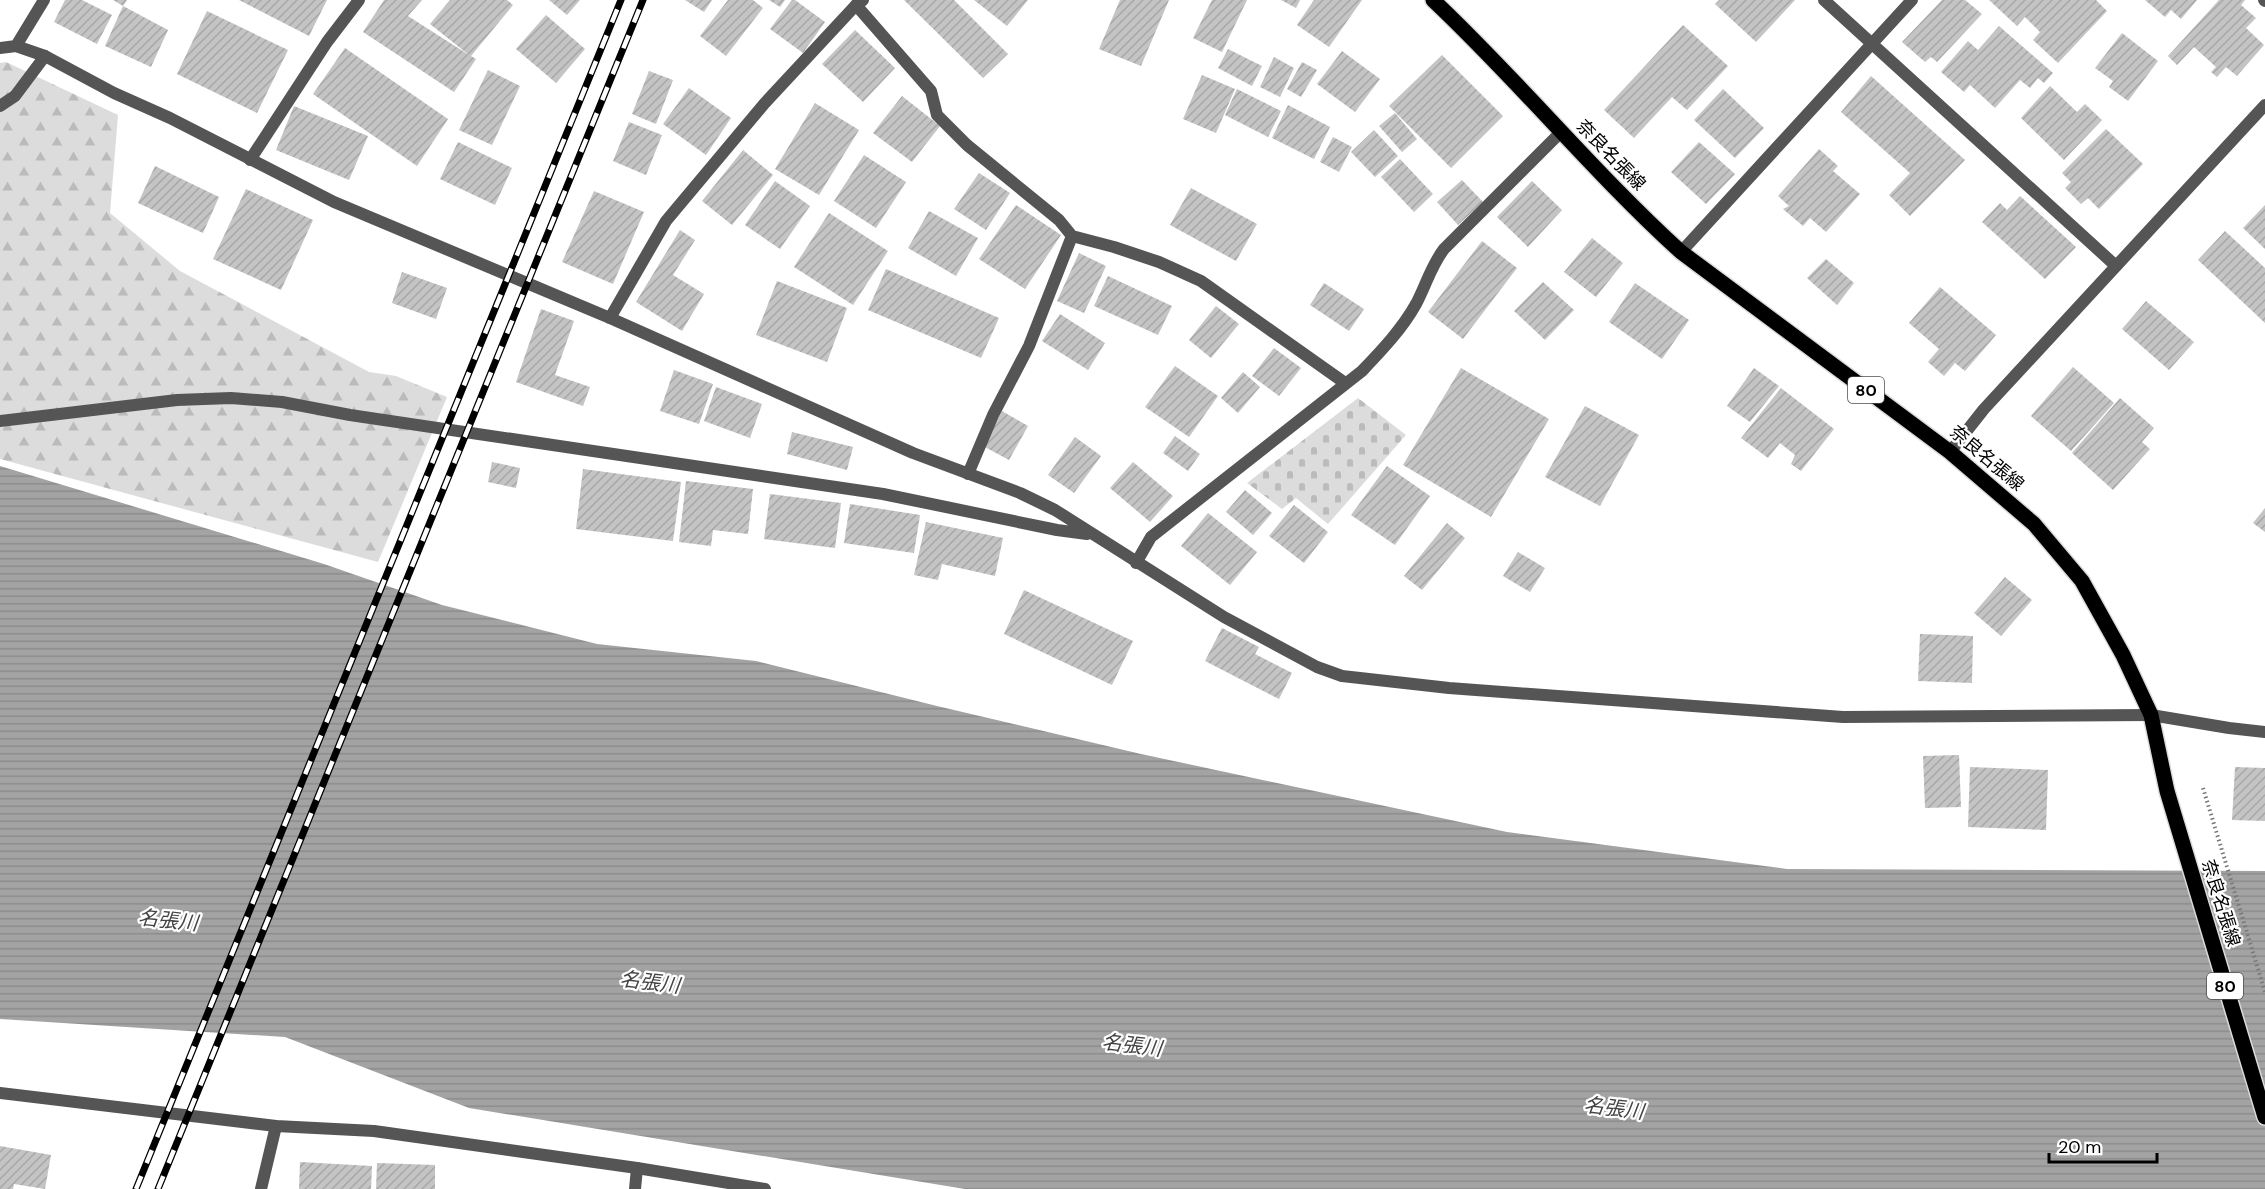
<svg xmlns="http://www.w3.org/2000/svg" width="2265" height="1189" font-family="'DM Sans','Noto Sans JP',sans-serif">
<defs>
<pattern id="forest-firs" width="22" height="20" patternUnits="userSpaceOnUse" patternTransform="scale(1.5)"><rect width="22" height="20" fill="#dcdcdc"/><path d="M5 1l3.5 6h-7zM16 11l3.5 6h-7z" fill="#bbb"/></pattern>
<pattern id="cemetery-stones" width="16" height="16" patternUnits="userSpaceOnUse" patternTransform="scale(1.5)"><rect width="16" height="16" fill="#dcdcdc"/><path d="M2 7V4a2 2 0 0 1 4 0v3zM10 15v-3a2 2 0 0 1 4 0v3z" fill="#bbb"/></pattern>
<pattern id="water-rules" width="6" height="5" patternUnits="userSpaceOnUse" patternTransform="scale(1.5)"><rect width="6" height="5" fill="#a3a3a3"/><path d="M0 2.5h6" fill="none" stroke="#8b8b8b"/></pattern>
<pattern id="building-hatch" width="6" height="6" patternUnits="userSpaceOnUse" patternTransform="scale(1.5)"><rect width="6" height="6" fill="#c4c4c4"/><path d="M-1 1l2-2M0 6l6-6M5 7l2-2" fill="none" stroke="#a7a7a7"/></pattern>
</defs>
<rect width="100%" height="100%" fill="#fff"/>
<path fill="url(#forest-firs)" d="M6,62L118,115L110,213L180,271L369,372L396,376L447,397L378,562L0,459V63Z"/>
<path fill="url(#cemetery-stones)" d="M1358,398L1406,435L1328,524L1296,498L1282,509L1247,483Z"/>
<path fill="url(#water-rules)" d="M0,466L324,564L442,605L597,644L756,661L937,706L1141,754L1507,832L1787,869L2265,871V1189H965L469,1108L285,1037L0,1019Z"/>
<path fill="url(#building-hatch)" d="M65,0H82L112,15L97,44L54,22Z
M113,0H127L123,6L168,30L151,67L105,46L123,6Z
M239,0H327L309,36Z
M384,0H422L408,16L469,55L430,24L450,0H507L513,5L471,56L476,59L454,92L363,32Z
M549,0H580L567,15Z
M685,0H712L704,12Z
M728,0H753L763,8L726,56L700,36Z
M769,0H785L780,7Z
M792,0H795L825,22L803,53L770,29Z
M904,0H954L1008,54L983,78Z
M974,0H1028L1007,26Z
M1120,0H1169L1141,66L1099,49Z
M1212,0H1247L1222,52L1193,38Z
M1281,0H1300L1296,8Z
M1314,0H1362L1329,47L1297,25Z
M1719,0H1795L1756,42L1715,4Z
M1942,0H1965L1982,14L1937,62L1931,57L1925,62L1902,42Z
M1989,0H2096L2107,11L2058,63L2033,40L2040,32L2025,17L2017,26Z
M2145,0H2197L2181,19L2171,10L2165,17Z
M2219,0H2245L2241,5L2256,18L2246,28L2264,45L2237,76L2226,67L2217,77L2211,72L2216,67L2194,47L2177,65L2168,56Z
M207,11L288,50L257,113L177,74Z
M546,15L585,49L556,83L516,49Z
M1683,25L1728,66L1687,110L1672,97L1634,138L1604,110Z
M1999,26L2053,73L2044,83L2038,78L2030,88L2020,80L1995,108L1970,85L1964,92L1941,72L1968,41L1978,50Z
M855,30L895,68L863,102L822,64Z
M2122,33L2158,61L2128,101L2109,87L2113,81L2095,68Z
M345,48L448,119L417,166L313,94Z
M1228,49L1262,66L1252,86L1218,68Z
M1342,51L1380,79L1355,112L1317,84Z
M1442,55L1503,116L1451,168L1389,106Z
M1274,57L1294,68L1280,97L1260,87Z
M1302,62L1317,70L1301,97L1287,89Z
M488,70L520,86L492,145L459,130Z
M649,71L673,80L656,124L632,114Z
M1202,75L1235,89L1216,133L1183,119Z
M1871,76L1965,160L1910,216L1889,195L1910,173L1841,112Z
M2050,86L2077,112L2085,104L2102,120L2064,160L2021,118Z
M689,88L731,118L706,155L663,124Z
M1237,89L1281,111L1268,137L1225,115Z
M1723,89L1764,128L1735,158L1694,120Z
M902,96L940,126L912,162L873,133Z
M815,103L859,130L819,195L775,169Z
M1288,105L1330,127L1314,159L1272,138Z
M294,106L368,136L349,180L276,150Z
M1395,113L1417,139L1402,152L1379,126Z
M629,122L662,135L646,175L613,161Z
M2106,129L2143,164L2099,209L2088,198L2081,204L2065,188L2071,182L2062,173Z
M1374,130L1398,156L1375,177L1351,152Z
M1333,137L1352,147L1339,172L1320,162Z
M458,142L512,168L495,205L440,179Z
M1699,142L1735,174L1706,204L1671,172Z
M1819,149L1838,166L1833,171L1860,194L1826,232L1810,218L1803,226L1783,209L1789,206L1778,196Z
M743,150L773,175L732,225L702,201Z
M864,155L906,182L876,228L834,201Z
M1400,159L1433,194L1414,212L1381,177Z
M155,166L219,197L203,233L138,203Z
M979,173L1010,193L986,230L954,209Z
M1462,180L1483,202L1458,225L1437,202Z
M775,181L810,206L780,249L745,225Z
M1532,181L1562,210L1528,247L1497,217Z
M1191,188L1257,224L1236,261L1170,225Z
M246,189L313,220L281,290L213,259Z
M594,191L644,212L613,284L562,262Z
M2020,196L2076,247L2045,279L1982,222L2000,203L2007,210Z
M1016,205L1061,235L1025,289L979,259Z
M2265,205V249L2243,228Z
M929,211L978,238L956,276L908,248Z
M829,213L888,251L853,305L794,267Z
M680,230L695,240L673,275L704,294L682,331L636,302Z
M2225,231L2265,268V323L2198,260Z
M1592,238L1623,263L1596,297L1564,272Z
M1482,241L1517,268L1463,339L1428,312Z
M1079,253L1106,266L1084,313L1057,301Z
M1826,259L1854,283L1837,305L1807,278Z
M886,269L999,318L981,358L868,310Z
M402,272L447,288L436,319L392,303Z
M1108,276L1172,306L1158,335L1094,306Z
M777,281L847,308L827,362L756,335Z
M1543,282L1574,310L1545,340L1514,311Z
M1324,283L1364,309L1349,331L1310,305Z
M1635,283L1689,320L1662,359L1609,322Z
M1940,287L1996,335L1965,371L1955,363L1944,376L1928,362L1939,349L1909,323Z
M2146,301L2194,342L2169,370L2122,329Z
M1216,306L1239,324L1211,358L1189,340Z
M541,309L574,321L555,375L590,387L583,406L516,382Z
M1060,314L1105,343L1088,370L1042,341Z
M1274,348L1301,368L1279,396L1252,376Z
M1175,366L1218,396L1189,437L1145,407Z
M2073,367L2114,403L2071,451L2031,416Z
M1461,368L1549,419L1491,517L1403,465Z
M1754,368L1779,386L1750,422L1727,406Z
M674,370L713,384L699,424L660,411Z
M1243,372L1260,387L1238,413L1221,398Z
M716,387L762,404L750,438L704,421Z
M1781,388L1834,429L1801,471L1791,464L1795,455L1780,443L1768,458L1741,438Z
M2120,398L2154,428L2142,442L2150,449L2113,490L2072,453Z
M1585,406L1639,435L1600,506L1545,477Z
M1002,411L1028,426L1009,460L983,446Z
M792,432L853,447L847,470L787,454Z
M1175,436L1200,454L1188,471L1163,453Z
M1075,437L1101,456L1074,493L1048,475Z
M492,462L520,468L516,488L488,482Z
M1133,462L1173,496L1150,522L1110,488Z
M1387,466L1430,496L1395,545L1351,515Z
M583,469L681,482L673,541L576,529Z
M686,481L753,489L748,534L713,530L711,546L679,542Z
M1245,490L1272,513L1253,535L1226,512Z
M770,494L841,503L835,548L764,539Z
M850,504L920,515L914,553L844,543Z
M1294,505L1328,532L1304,563L1269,536Z
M2265,508V532L2253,523Z
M1208,513L1257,552L1230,585L1181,546Z
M926,522L1003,538L995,576L942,564L938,580L914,575Z
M1447,523L1465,538L1422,590L1404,576Z
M1518,552L1545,568L1530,592L1503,576Z
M2005,577L2032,600L2001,636L1974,613Z
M1024,590L1133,641L1112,685L1004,634Z
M1222,628L1259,647L1255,654L1292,673L1279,699L1205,661Z
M1920,634L1973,636L1972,683L1918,681Z
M1959,755L1961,807L1925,808L1923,756Z
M1970,767L2048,770L2046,830L1968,827Z
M2235,767L2265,768V821L2232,820Z
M0,1146L51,1155L45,1189L14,1184L13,1189H0Z
M300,1162L372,1166L371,1189H299Z
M377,1163L435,1165V1189H376Z"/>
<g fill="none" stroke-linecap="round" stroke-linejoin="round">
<defs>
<path id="primary" d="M1433,0C1519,81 1594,173 1681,252L1950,452L2034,524L2082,581L2123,655L2151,715L2167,791L2265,1117"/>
</defs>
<use href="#primary" stroke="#dbdbdb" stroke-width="18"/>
<path stroke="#777" stroke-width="4" stroke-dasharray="1.5 3" stroke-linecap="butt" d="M2203,788L2265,992"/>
<path stroke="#555" stroke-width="12" d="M0,106L15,96L45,56
M250,160L327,42L359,0
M610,318L666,221L764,104L856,5L931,91L937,115L967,145L1059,220L1072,236L1114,247L1159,262L1201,281L1345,383
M968,474L993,415L1029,346L1072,236"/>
<path stroke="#555" stroke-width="12" d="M1824,0L2116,266
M2264,0L2265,1
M856,5L863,0
M16,46L44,0
M0,48L16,46L45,56L114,93L170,118L334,202L610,318L913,453L1020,493L1055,510L1224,617L1317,667L1342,676L1449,688L1843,717L2151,715
M1681,252L1912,0
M0,421L177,400L231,398L282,402L350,415L883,494L1057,530L1087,534
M1136,563L1151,537L1362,371C1382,350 1402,329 1416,304C1426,285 1431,266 1444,249L1561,132
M261,1189L276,1126
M635,1189L637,1168"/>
<path stroke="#555" stroke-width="12" d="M1950,452L1984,409L2265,105
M2151,715L2229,728L2265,732
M0,1093L276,1126L374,1131L637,1168L765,1189"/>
<use href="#primary" stroke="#000" stroke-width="15"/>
<defs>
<path id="rail" d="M136,1189L621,0
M158,1189L643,0"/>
</defs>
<use href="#rail" stroke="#000" stroke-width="7"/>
<use href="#rail" stroke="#fff" stroke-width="4.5" stroke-dasharray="14" stroke-linecap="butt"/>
</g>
<g text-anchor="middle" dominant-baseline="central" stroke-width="4.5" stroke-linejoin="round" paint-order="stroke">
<g fill="#fff" stroke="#4c4c4c" stroke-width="1.5">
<rect x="1848" y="377" width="36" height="26" rx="4.5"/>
<rect x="2207" y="973" width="36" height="26" rx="4.5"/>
</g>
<g font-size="16" font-weight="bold" fill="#000">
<text x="1866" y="390">80</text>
<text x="2225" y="986">80</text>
</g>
<g font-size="18" fill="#000" stroke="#fff">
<text transform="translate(1611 155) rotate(46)">奈良名張線</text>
<text transform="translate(1987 458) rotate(40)">奈良名張線</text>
<text transform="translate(2221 903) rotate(73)">奈良名張線</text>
</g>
<g font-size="20" font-style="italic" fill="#444" stroke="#fff">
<text transform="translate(168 920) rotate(6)">名張川</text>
<text transform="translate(650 982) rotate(7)">名張川</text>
<text transform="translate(1132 1045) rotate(7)">名張川</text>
<text transform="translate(1614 1108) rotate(7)">名張川</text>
</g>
</g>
<path d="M2049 1153v9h108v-9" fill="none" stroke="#000000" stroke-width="3"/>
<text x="2058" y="1153" font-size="18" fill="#000000" stroke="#ffffff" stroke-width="4.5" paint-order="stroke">20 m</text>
</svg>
